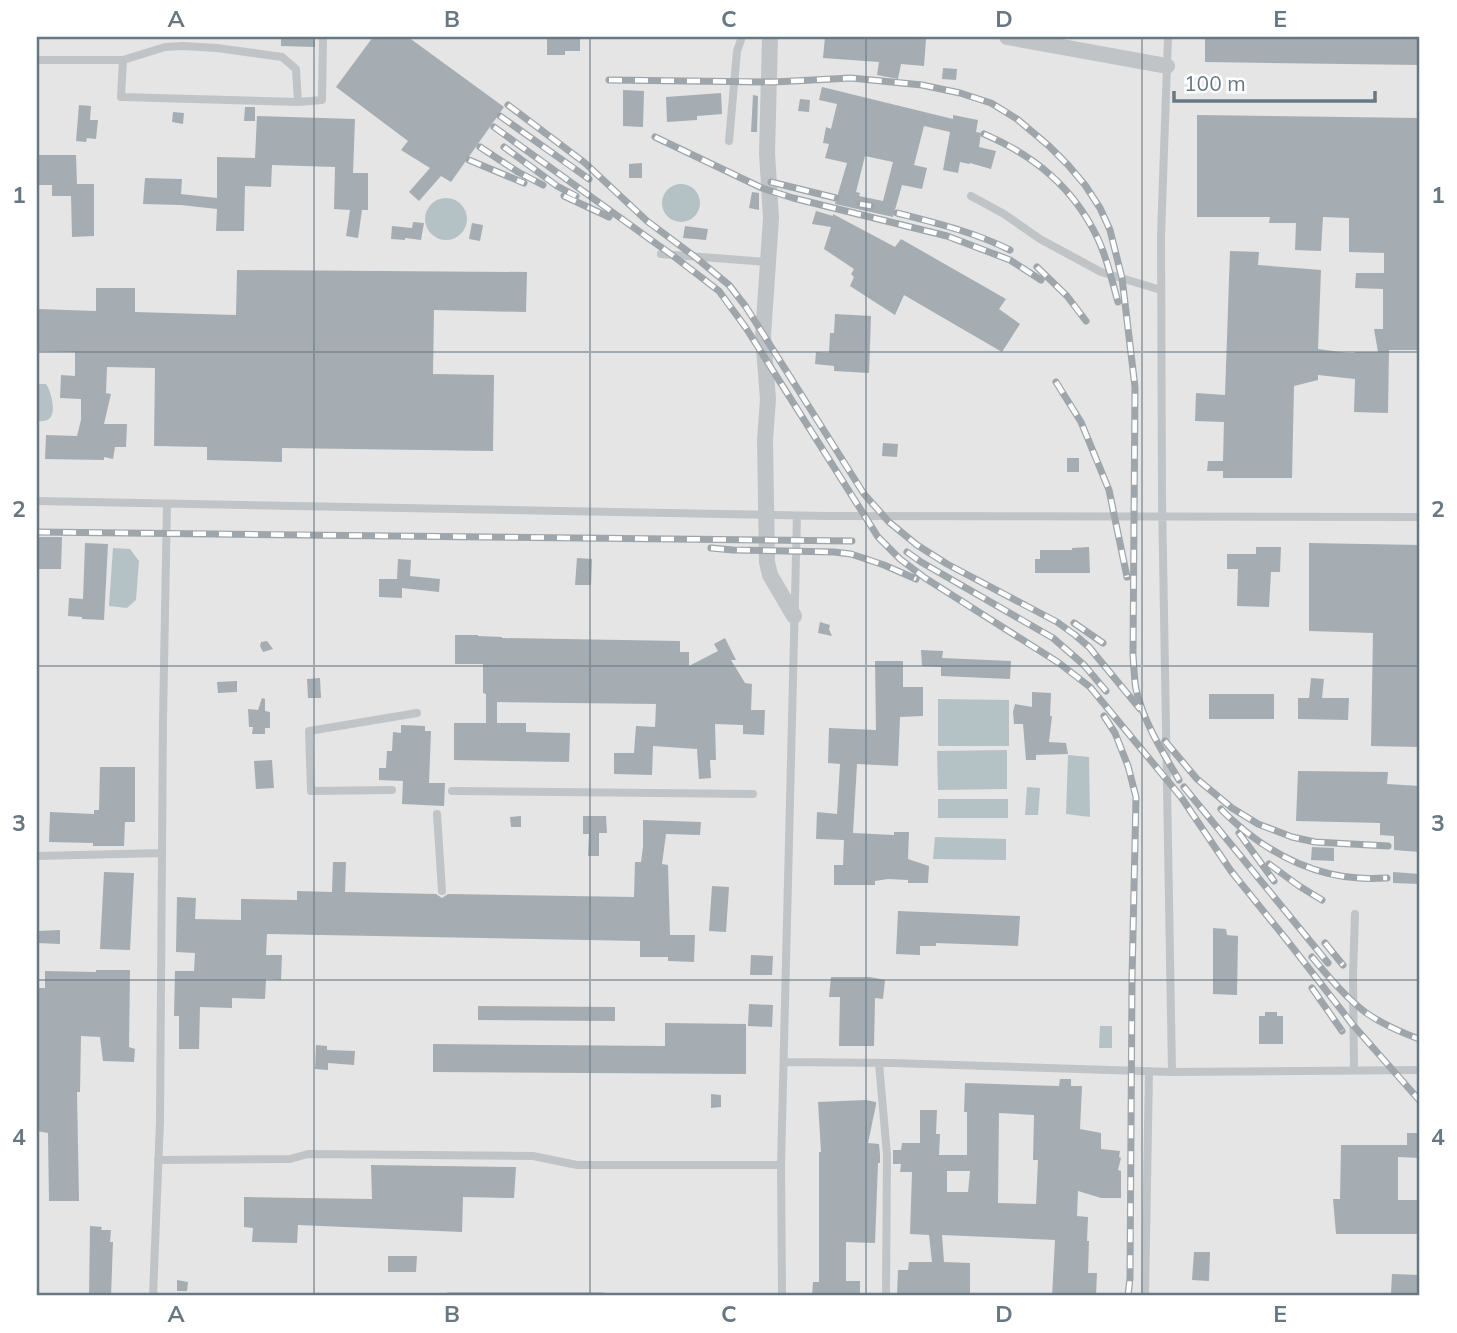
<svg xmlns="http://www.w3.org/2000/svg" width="1457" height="1333" font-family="Mulish,sans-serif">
<rect width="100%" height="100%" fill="#f6f6f3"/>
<path fill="#e4e5e4" d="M37,37H1420V1296H37Z"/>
<path fill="#b5c2c5" d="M662 203a19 19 0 1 1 38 0a19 19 0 1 1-38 0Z
M425 219a21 21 0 1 1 42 0a21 21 0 1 1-42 0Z
M37,384H46C51,391 57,413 49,419C45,422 41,421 37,421Z
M113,548L130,549L139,561L136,600L127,608L109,606Z
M938,699L1009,700V746H938Z
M1007,750V789L938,790L937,751Z
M1068,755L1089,757L1090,817L1066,814Z
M1027,787L1040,788L1038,815H1025Z
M938,799H1008V818H938Z
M935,837L1006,839V860L933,859Z
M1100,1026H1112V1048H1099Z"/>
<path fill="#a5adb2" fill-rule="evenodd" d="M281,37H315V47L281,46Z
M373,37H408L504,107L451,182L441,176L419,201L409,192L430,168L401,150L408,141L336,87Z
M547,37H580V51H565V55H547Z
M825,37H895L926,39L924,66L901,64L898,79L877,75L879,62L823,58Z
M1205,37H1420V65L1205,62Z
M943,68L957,69L956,80L942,79Z
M822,87L953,119V115L978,120L976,132L981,133L979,147L996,151L991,169L970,163L969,164L960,162L958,173L943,170L950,132L924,126L914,165L927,168L922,189L902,185L893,217L835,204L847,163L825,158L829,144L823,143L826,127L831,129L837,104L819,100ZM865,156L893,162L883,201L859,196L860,193L856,192Z
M623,90L644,91L643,127L623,126Z
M721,93L722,114L697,116V120L667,122L666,97Z
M753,95L758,96L757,132H751Z
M800,99L810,100L809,112L798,111Z
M79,105L91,106L90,120H98L96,139L87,138L86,142L76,141Z
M245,107H255V121H244Z
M173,112L184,113L183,124L172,122Z
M1197,115L1420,118V350H1389L1388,413L1354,412L1355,379L1318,375V380L1294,386L1292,478H1223V471H1207L1208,461H1223L1224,422L1195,421L1196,393L1225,395L1230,251L1259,252L1258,265L1321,270L1318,349L1348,353H1355V352H1378L1374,329H1383V289L1355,288L1356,273H1384V253L1349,252V218L1323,217L1321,251L1295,250L1296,223H1269L1270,217H1197Z
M257,116L355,119L353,173H368V210H362L358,238L346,236L350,210L334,209L335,167L272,165L271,187L245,186L244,231H216L217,209L181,205L143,204L145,178L182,179L181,194L217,198V157L255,158Z
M37,155H76L77,184H94V236L72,237L71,196H52V185H37Z
M642,163V178H629V164Z
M752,192L759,193V210L749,208Z
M816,211L833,216V214L895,247L901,239L1006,299L999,309L1020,324L1002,352L904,295L895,315L850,286L854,277L851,274L854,269L824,249L831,227L812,224Z
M413,222L424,223L421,240L405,238V240L391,239L392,226L412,228Z
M472,223L483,225L480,241L469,239Z
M685,226L708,229L706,240L683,238Z
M237,270L527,272L526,312L434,310L433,374L494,375L493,451L282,448V462L207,460V447L154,446L155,368L107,367L106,393L111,394L104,424H127L126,447H115L113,459L104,457V460L45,459L46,435L77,436L81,420V399L60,398L61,375L75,376V352L37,351V309L96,311V288H135V312L236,315Z
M835,314L871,316L869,373L834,371V366L815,364L816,352L829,353L830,333H834Z
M883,443L898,444L897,457L882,456Z
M1067,458H1079V472H1067Z
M37,537H62L61,569H37Z
M85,543L108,544L104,620L82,619V617L68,616L69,598L83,599Z
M1309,543L1420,545V747L1371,746L1373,633L1309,631Z
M1089,547L1090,573H1035V559H1040V550H1072V548Z
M1256,547H1281L1280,572H1271L1269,607L1237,606L1238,569H1227V554H1256Z
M577,558L592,559L591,585H575Z
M398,559L411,560L410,576L440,579L439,592L402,588V598L379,597V579H397Z
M820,622L830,625L829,629L832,636L818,633Z
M455,635H478V636L502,637V638L680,641V652H689V666L718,651L714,644L725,638L736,660H731L745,683L752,684L751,710H765L764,735L743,734V725L715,724L716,760H710L711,778L699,779L697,749L653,746L652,775L614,774V753H634L636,726L655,727L656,704L497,702V723H526V732L570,733L569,762L454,760V723H486V694L483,693V664H455Z
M267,641L273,649L263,652L260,646L261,642Z
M921,650L943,651L942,658L1011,661L1010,679L941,676V667L922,666Z
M875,661H903V687H923V716L900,717L898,766L857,764L853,833L894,835V832H909L908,859L929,866L928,883H908V880L888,879L875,881V885H834V865H843L844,840L816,839L817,812L837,814L840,764L828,763L829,728L876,730Z
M320,678L321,698H308L307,679Z
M1311,678L1324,679L1322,698H1349L1348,720L1298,719V698H1309Z
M237,681V692L218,693L217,682Z
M1032,692L1051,693L1050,716H1052L1049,742L1066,743L1068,754L1036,755V760H1026L1023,724H1014L1013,712L1015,704L1032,707Z
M1209,694H1274V719H1209Z
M262,698L265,699V711L270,712V728H265V734H252L253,727H249L248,709L258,710Z
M401,725L425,726V731H431L429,783H445L444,806L402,804L403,781L379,780V768H386L387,751H392L393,732L401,733Z
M272,760L274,788L256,789L254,761Z
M100,767H135V822H125L124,846H93V843L49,842L50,812L94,814V810H99Z
M1298,771L1388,772L1387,784L1420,786V852L1394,850V836L1380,835V823L1296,821Z
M521,816V827H511L510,817Z
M583,816H606L607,833H599V856H588L589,834H583Z
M643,820L701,822L700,835L666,834L662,864L668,865L670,935H695L694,962L668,961V957H640V941L267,934L266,955H282L281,980L266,979L265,999L232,998V1008L200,1007L199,1049H179V1016H174L175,971H194L195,953L176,952L177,897L196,898L195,919L241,920V899L297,900V891L332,892L333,862H346L345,892L436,894L442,898L448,894L634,897L635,862H641L643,847Z
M1312,847L1334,848V861L1311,860Z
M104,872L134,873L130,950L100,949Z
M1393,872L1420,874V884L1393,883Z
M712,886L729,887L726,932L709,931Z
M898,911L1020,916L1018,946L936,943V946H920V955L896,954Z
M1213,928L1226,929L1227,935L1238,936L1237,995L1213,994Z
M60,930V944L37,943V931Z
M751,955L773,956L772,975H750Z
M96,970H130L129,1047L135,1049L134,1062L103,1061L100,1037L81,1036L80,1092H77L79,1201H49L48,1133L37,1131V988H45V971L96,972Z
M831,977H870L885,980L883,999L875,998L874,1046H839L840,997H829Z
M749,1004L773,1005L772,1027L748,1026Z
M478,1006L615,1007V1021L478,1020Z
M1265,1012H1277V1016H1283V1044H1259V1016H1265Z
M665,1023L746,1024V1074L433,1072V1044L665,1046Z
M316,1045L327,1046V1050L355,1051L354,1065L328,1063V1070L315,1069Z
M1060,1079H1071V1086H1082L1080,1129L1101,1133V1149L1120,1151L1119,1157L1121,1158L1118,1170L1121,1171V1198H1101L1078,1191L1077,1216L1088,1217L1087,1241H1089L1088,1273H1097L1096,1296H1052L1055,1240L942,1235L944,1262L970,1263V1296H904V1295H897L898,1270H908L909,1262H932L929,1235L910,1234L912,1172H900L901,1164H893V1150H901L902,1143H920V1110H937L936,1134H940L939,1155H967V1112H964L965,1083L1059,1086ZM999,1113L1034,1115L1033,1160H1038L1036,1204L998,1203ZM947,1171H970L968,1192H947Z
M711,1094L721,1095V1107L711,1108Z
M866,1100L876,1102V1105L868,1143L879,1144L880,1155V1163H878L875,1243L846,1242V1281H860V1296H812L813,1282H819V1152H821L818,1102Z
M1407,1133H1420V1158L1398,1157V1200H1420V1234H1336L1333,1199H1340L1341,1145H1407Z
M371,1165L516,1167L514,1198L463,1197L462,1232L298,1225L297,1243L252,1242L253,1228L244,1227V1197L372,1199Z
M90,1226L102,1227L101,1230H111L110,1242H113L111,1296H89Z
M1194,1252H1210L1209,1281L1192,1280Z
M388,1256H417L416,1272H388Z
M1392,1274L1420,1275V1294L1391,1293Z
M177,1280L188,1282L187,1291H177Z"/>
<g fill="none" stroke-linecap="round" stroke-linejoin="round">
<path stroke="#c0c4c7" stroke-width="8" d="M1168,37L1161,236L1162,498L1172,1072
M37,60H123L165,47L183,46L217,48L282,57L296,69L298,102
M123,60L121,97L298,102L322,100L323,37
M729,141L737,51L742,37
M971,196L1004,214L1040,239L1101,272L1161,290
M661,254L768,262
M37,501L825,516L1416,517
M392,790L311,791L309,731L417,713
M452,791L753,794
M437,814L442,891
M37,856L162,853
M784,1062L893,1063L1172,1072L1420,1070
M879,1063L887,1155L886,1296
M1354,1070L1353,975L1355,914
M158,1160L290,1159L308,1154L533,1156L577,1165H781
M153,1296L160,1121L163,720L167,504
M449,1296H602
M782,1296L781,1165L797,516
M1145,1296L1149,1071"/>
<path stroke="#c0c4c7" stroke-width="16" d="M770,37L767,153L771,218L763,336L768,399L765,440L767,562L770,575L794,616
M1007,37L1167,66"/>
<defs>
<path id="rail" d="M609,80L774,82L851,78L922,85L960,93L991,103L1017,119L1049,146L1068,165L1085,185L1100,208L1110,230L1122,278L1135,387L1133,655C1134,666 1134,678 1136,689C1144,723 1162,751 1179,780
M508,105L585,163L647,221L694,256L729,285L746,307L864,494L889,522L917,545L947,564L1057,622L1075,635L1089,647L1140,709
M500,116L589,179
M494,127L672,255L719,291L746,328L878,537L900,559L925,578L1059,663L1090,687L1181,797L1231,871L1286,939L1353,1025L1420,1101
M984,134C1035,156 1074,188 1098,239C1107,258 1112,281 1118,302
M655,137L762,188L793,198L947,236L1010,260L1041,280
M480,147L518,172L543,185
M504,147L557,186L576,196
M469,160L524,183
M771,182L836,198
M564,196L609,217
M860,204L871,206
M897,213C936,223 974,232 1010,250
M1037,267L1067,296L1086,321
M1056,382L1081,422L1109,490L1127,577
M37,532L852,541
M711,548L733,550L834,552L851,554L884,565L916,579
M907,552L921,562L1053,638L1084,665L1106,691
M1074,623L1103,643
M1104,716L1115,733L1128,766L1136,797L1132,979L1130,1278L1128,1296
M1165,741L1197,779L1232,808L1258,824L1292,837L1315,842L1388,846
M1184,787L1328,963
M1221,809C1228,817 1237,824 1245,831C1277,857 1318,876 1359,878C1368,879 1378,878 1387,878
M1239,833L1274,881
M1269,864L1299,886L1322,900
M1325,943L1343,965
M1312,957C1328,976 1345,997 1365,1012C1382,1024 1400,1032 1419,1039
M1312,988L1342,1031"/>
</defs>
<use href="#rail" stroke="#9fa6ab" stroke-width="7"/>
<use href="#rail" stroke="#fff" stroke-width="4.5" stroke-dasharray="13" stroke-linecap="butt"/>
</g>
<path fill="none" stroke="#677883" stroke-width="2" stroke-opacity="0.55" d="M314,37V1296M590,37V1296M866,37V1296M1142,37V1296M37,352H1420M37,666H1420M37,980H1420"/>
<rect width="1457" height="1333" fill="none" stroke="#ffffff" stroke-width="77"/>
<path d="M1174 91v10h201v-10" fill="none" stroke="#677883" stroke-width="3.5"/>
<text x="1184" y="91" font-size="21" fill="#677883" stroke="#ffffff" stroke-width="5" paint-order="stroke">100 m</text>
<rect x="38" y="38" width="1380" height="1256" fill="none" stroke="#677883" stroke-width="2.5"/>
<g font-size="23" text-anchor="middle" font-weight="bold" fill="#677883">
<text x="176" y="27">A</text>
<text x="452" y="27">B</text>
<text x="729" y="27">C</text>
<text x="1004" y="27">D</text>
<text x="1280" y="27">E</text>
<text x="19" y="203">1</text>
<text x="1438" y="203">1</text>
<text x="19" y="517">2</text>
<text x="1438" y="517">2</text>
<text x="19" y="831">3</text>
<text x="1438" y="831">3</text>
<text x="19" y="1145">4</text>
<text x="1438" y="1145">4</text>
<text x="176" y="1322">A</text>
<text x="452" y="1322">B</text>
<text x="729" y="1322">C</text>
<text x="1004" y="1322">D</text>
<text x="1280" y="1322">E</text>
</g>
</svg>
